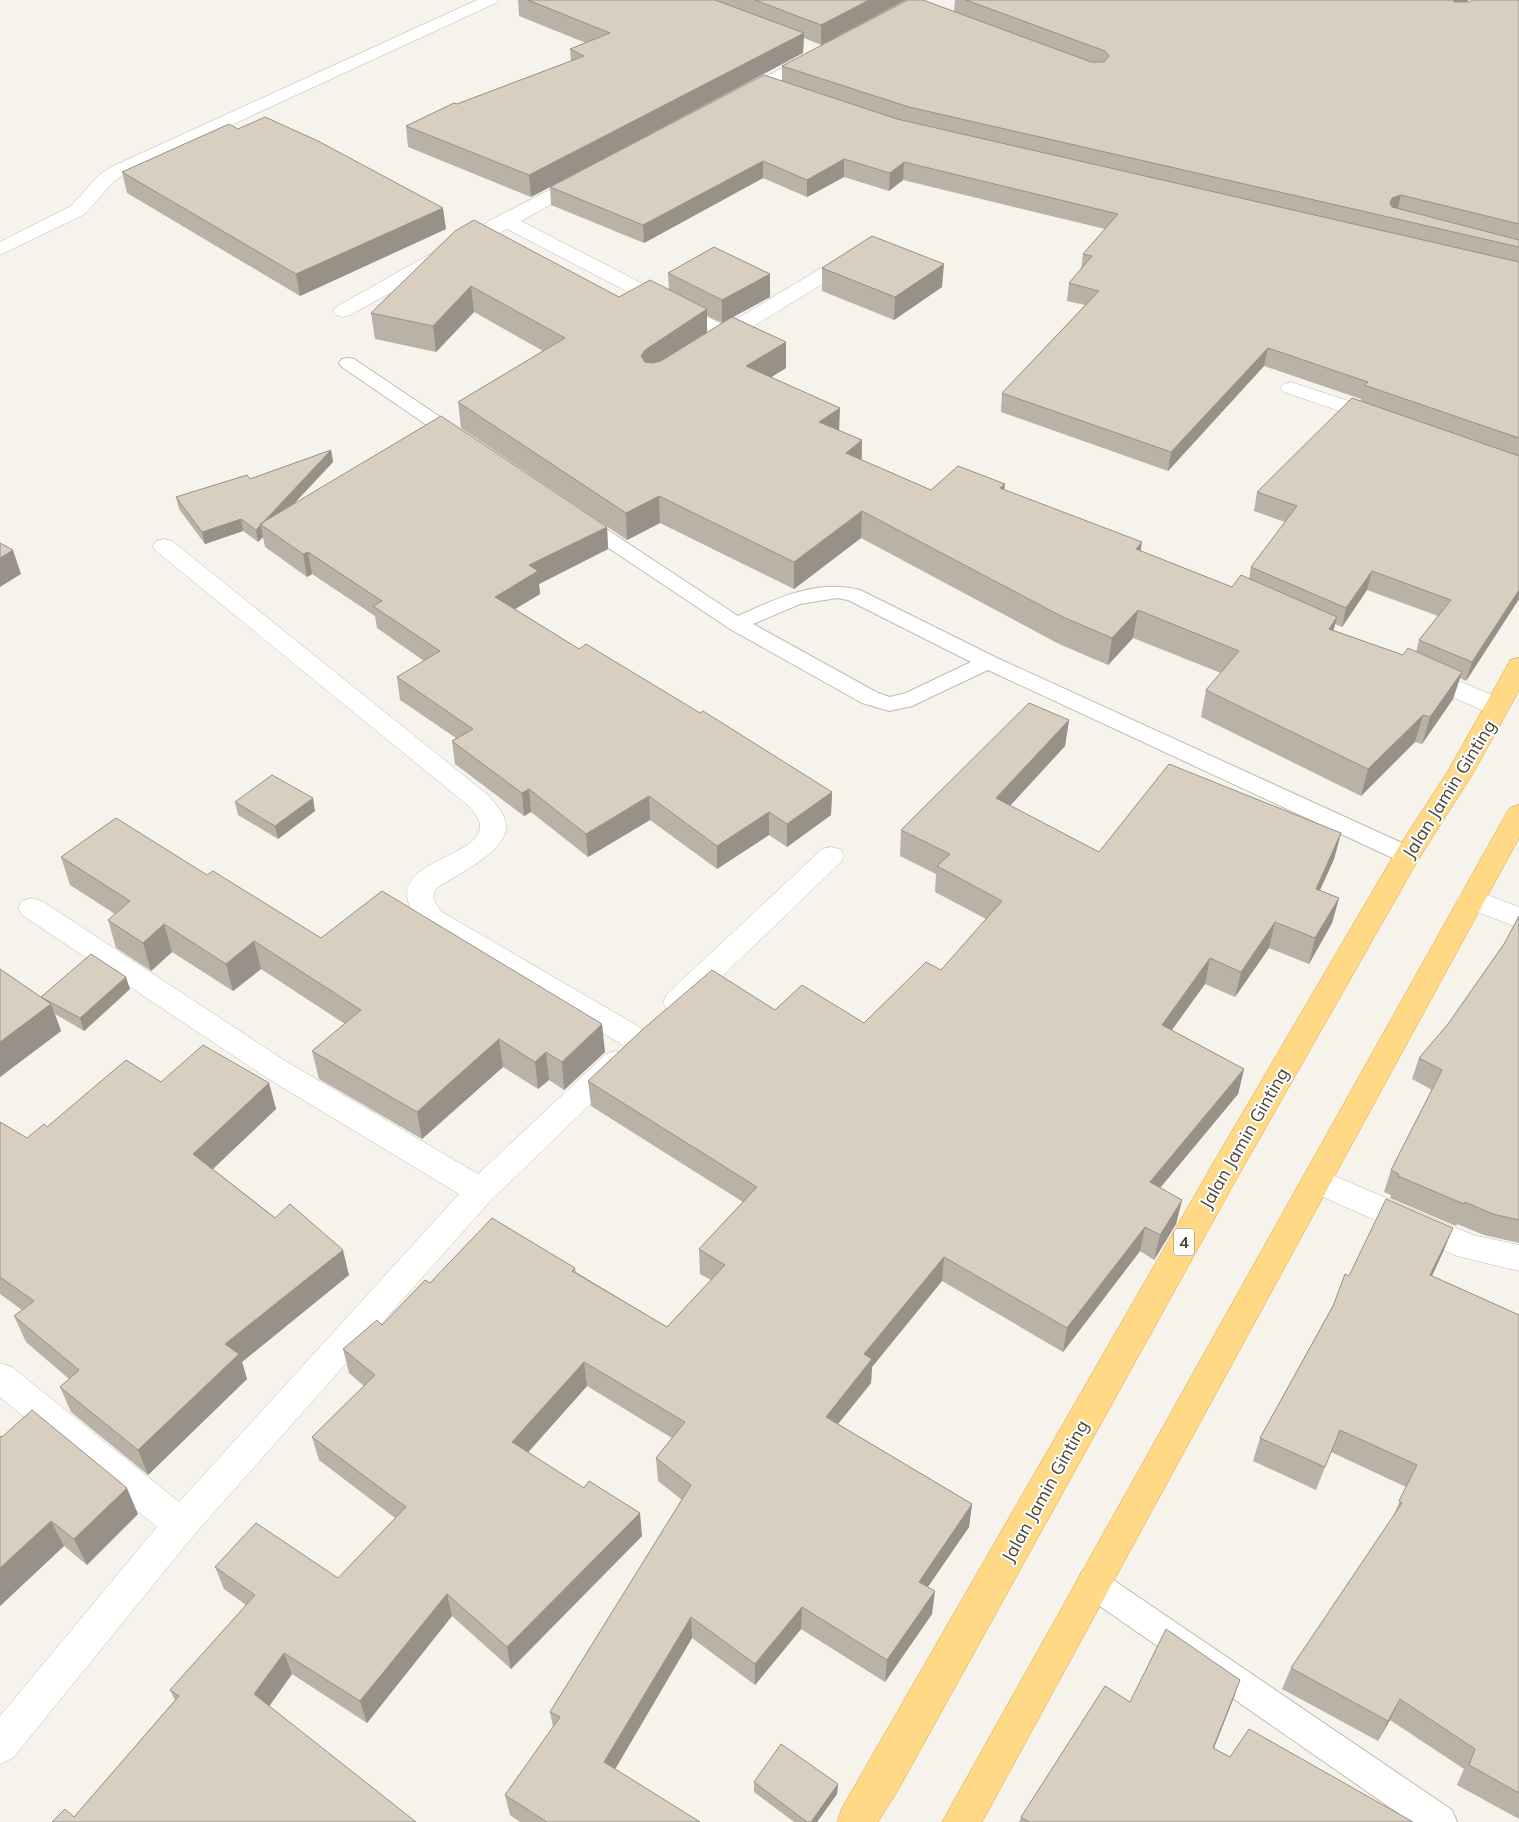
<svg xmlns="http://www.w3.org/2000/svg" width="1519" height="1822" font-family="Mulish,sans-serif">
<rect width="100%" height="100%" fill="#f6f3ec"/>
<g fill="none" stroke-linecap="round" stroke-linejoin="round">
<defs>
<path id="service" d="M348,358L354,359L467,435L469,439L467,443H453L342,367L339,363L342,359Z
M581,515L588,517L738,616C777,598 817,579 860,590L995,657L1415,849L1419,855L1415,861L1407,863L1399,861L988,670L912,706L889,711L862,703L730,629L574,525L571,521L574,517ZM837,598L848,600L971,662L906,693L890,697L878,693L753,624L800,604Z
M1092,1568L1103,1573L1452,1810L1457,1822H1411L1081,1593L1077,1583L1081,1573Z"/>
<path id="minor" d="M477,0H498L496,3L123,175L112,183L85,214L0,255V242L71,206L99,175L111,167Z
M815,52L821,53L823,57L821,61L746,100H734L731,96L734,92Z
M583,173L590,175L592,179L590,183L521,221L725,326L823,267H837L840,271L837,275L721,346L714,348L707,346L704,342L711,335L507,229L350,315L343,317L336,315L333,311L336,307L498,216Z
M1291,382L1388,414L1391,419L1388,424L1380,425L1284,392L1280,388L1284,384Z
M164,539L172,541L488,795C494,803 505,813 506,824C510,851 455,875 437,888C430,897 435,904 442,912L648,1032L653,1040L648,1048L638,1051L628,1048L422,926C369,861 474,863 480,828C481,820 474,813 470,807L156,551L153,546L156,541Z
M1422,666L1507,701L1510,707L1507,713L1498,715L1489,713L1413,680L1410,674L1413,668Z
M831,847L840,849L844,856L840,863L687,1010L677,1013L667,1010L663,1002L667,994L822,849Z
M1472,889L1519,907V928L1462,906L1458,899L1462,892Z
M32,898L42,901L287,1062L478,1174L606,1054L616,1051L626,1054L631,1062L626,1070L491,1200L193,1536L13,1758L0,1764V1716L157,1527L0,1397V1363L12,1367L179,1502L459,1194L267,1078L22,915L18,908L22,901Z
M1318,1169L1473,1235L1519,1245V1271L1457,1256L1307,1190L1303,1181L1307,1172Z"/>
<path id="trunk" d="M1519,658V690L1510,707L1472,775L1418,860L1237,1178L898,1790L878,1822H837L842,1808L1215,1160L1398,848L1448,771L1507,666L1510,660Z
M1519,805V838L982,1822H942L1506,814L1510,808Z"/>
</defs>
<use href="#service" stroke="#c2bbae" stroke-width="2"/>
<use href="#minor" stroke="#c2bbae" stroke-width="1"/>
<use href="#trunk" stroke="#e0a43c" stroke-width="1"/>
<use href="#service" fill="#fff" fill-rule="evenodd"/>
<use href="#minor" fill="#fff" fill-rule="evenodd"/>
<use href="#trunk" fill="#ffd985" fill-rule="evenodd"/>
</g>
<path fill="#bab2a6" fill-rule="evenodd" d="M518,0H906L821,45L804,38L803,53L531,197L408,147L406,126L457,104L571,61L570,49L586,43L519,16Z
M955,0H1469L1465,2L1519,0V599L1466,681L1460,678L1453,699L1422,744L1415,742L1361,796L1201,717L1206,690L1221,673L1133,638L1108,665L1059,644L861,538L794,589L660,523L627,540L461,428L458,402L543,351L474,312L436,352L375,339L371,313L455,231L619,297L669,290L668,273L770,274V297L733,317L786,342V368L771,377L839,431L862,440V460L931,490H1004L1141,551L1232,587L1249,579L1251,567L1285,522L1254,511L1257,492L1361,401V399L1264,366L1168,471L1001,412L1002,393L1085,305L1067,301L1069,283L1081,269L1083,254L1105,229L903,180L889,191L844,177L807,197L763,178L644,243L551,205L550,187L782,81V66L954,12ZM707,316L722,323L707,333ZM1367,590L1438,616L1419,640L1416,652L1403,655L1333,630L1335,624L1342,627Z
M238,129L446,229L300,296L127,193L122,172Z
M822,268L942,287L894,320L822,291Z
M331,450L333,462L293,505L607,527L608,549L539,584L540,594L515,609L579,649L832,792L831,815L787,847L769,835L717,869L650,820L588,857L531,812L524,816L455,764L452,741L456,738L400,700L397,677L424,661L377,628L375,616L312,574L307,577L265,547L263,537L258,542L243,531L205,544L179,509L176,497L250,479Z
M1069,720L1065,746L1010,806L1099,852L1341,833L1334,859L1320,890L1339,898L1332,923L1309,964L1269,948L1235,997L1205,984L1171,1030L1244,1069L1238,1094L1160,1188L1182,1200L1176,1224L1154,1260L1140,1251L1063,1352L942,1281L872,1367L871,1383L838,1424L972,1504L969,1527L928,1587L932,1614L885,1682L801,1629L755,1685L692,1638L615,1769L700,1822H520L510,1815L505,1795L553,1727L550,1712L682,1500L658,1481L656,1458L672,1438L587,1386L528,1452L642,1536L511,1669L452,1616L367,1723L292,1674L269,1706L74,1817L175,1700L170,1690L246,1605L224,1589L215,1567L338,1578L395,1518L319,1460L312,1437L364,1386L349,1373L343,1349L382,1325L430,1283L575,1268L576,1272L667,1327L711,1280L700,1274L699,1249L743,1202L591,1106L588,1081L775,1010L864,1023L941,970L986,919L935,892L936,874L900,856L901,830Z
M235,802L315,811L278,839L238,815Z
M61,857L207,875L321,938L605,1052L564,1090L549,1080L538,1089L503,1067L422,1139L319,1079L312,1051L345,1024L261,969L233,991L172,952L151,971L116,948L108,920L115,914L70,885Z
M1519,916V1243L1484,1235L1457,1224L1456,1226L1390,1198L1391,1195L1384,1192L1391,1170L1432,1090L1412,1079L1419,1058L1448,1024L1504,944Z
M0,969L41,998L130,989L84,1031L55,1014L61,1031L0,1077Z
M161,1082L269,1083L276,1109L213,1169L349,1275L242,1362L247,1379L148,1475L71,1412L60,1387L69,1379L26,1342L14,1316L22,1310L0,1294V1122L27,1138L47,1127Z
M1443,1252L1432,1276L1519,1315V1819L1457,1785L1464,1769L1390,1720L1378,1741L1282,1689L1291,1668L1392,1519L1406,1487L1331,1452L1316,1490L1253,1461L1260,1438L1349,1276Z
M0,1436L138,1514L87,1565L64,1546L0,1606Z
M1240,1680L1214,1748L1230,1757L1413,1822H1019L1021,1817L1130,1702Z
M754,1782L838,1784L837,1794L817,1822H794L754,1792Z"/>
<path fill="#979187" d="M869,0H906L821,45V25Z
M1452,0H1469L1449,12Z
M804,33L803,53L531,197L529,175Z
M844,159V177L807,197V180Z
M763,161V178L644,243L643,225Z
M904,162L903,180L889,191L890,173Z
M1401,195L1397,212L1387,217L1392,198Z
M443,208L446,229L300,296L296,274Z
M944,264L942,287L894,320L895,297Z
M770,274V297L722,323V300Z
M471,286L474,312L436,352L433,326Z
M707,309V335L642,382L641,356L645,350Z
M786,342V368L746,393V366Z
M1268,348L1264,366L1168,471L1171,452Z
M840,408L839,434L819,422Z
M862,440L861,467L846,453Z
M331,450L333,462L269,530L261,524Z
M1005,484L1002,510L1000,488Z
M659,496L660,523L627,540L626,513Z
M862,511L861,538L794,589V562Z
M241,519L243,531L205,544L202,532Z
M261,525L263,537L258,542L256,530Z
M607,527L608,549L539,584L540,594L497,620L495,597L529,565Z
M1142,542L1138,569L1136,549Z
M13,550L21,574L0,587V558Z
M308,552L312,574L307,577L303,554Z
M1372,571L1367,590L1342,627L1346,608Z
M1519,590V599L1466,681L1472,662Z
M1138,610L1133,638L1108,665L1112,638Z
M1337,617L1330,644L1329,629Z
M1462,672L1453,699L1422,744L1430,717Z
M1423,715L1415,742L1361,796L1368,769Z
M1069,720L1065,746L993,824L996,798Z
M529,789L531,812L524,816L522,793Z
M832,792L831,815L787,847V824Z
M649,796L650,820L588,857L586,834Z
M313,798L315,811L278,839L275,826Z
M769,812V835L717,869V846Z
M1341,833L1334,859L1309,914L1316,889Z
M1339,898L1332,923L1309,964L1315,938Z
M1275,922L1269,948L1235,997L1241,972Z
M164,924L172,952L151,971L143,943Z
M254,941L261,969L233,991L226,964Z
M1210,958L1205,984L1157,1051L1162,1025Z
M126,977L130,989L84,1031L80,1018Z
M51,1004L61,1031L0,1077V1042Z
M602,1024L605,1052L564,1090L562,1062Z
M499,1039L503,1067L422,1139L417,1112Z
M546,1052L549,1080L538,1089L535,1062Z
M1244,1069L1238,1094L1145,1206L1150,1182Z
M269,1083L276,1109L201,1180L193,1154Z
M1182,1200L1176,1224L1154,1260L1160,1235Z
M1145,1227L1140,1251L1063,1352L1067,1328Z
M1453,1228L1443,1252L1421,1299L1430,1275Z
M343,1250L349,1275L242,1362L247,1379L148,1475L138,1450L225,1344Z
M944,1257L942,1281L872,1367L871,1383L825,1440L826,1417L864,1354Z
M584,1362L587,1386L516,1466L512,1442Z
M127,1488L138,1514L87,1565L74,1539Z
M972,1504L969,1527L916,1604L919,1582Z
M640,1513L642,1536L511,1669L507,1647Z
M51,1521L64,1546L0,1606V1568Z
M935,1591L932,1614L885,1682L887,1660Z
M447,1594L452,1616L367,1723L360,1701Z
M802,1607L801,1629L755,1685V1664Z
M691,1617L692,1638L607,1783L604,1762Z
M284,1653L292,1674L263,1715L254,1694Z
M1240,1680L1233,1700L1206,1768L1213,1748Z
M1400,1699L1390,1720L1378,1741L1388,1721Z
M838,1784L837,1794L817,1822H811Z"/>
<path fill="#d8cfc1" stroke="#979187" d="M528,0H715L804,33L529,175L406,126L454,103L457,104L584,56L570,49L610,33Z
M755,0H869L821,25Z
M908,0H923L1091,62H1104L1109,56L1105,51L966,0H1454V2H1469L1473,0H1519V224L1401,195L1392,198L1390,203L1392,207L1519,240V247L909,107L782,66Z
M764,75L897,119L1519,262V438L1364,385L1368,382L1268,348L1171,452L1002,393L1099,291L1069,283L1092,256L1083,254L1118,214L904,162L890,173L844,159L807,180L763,161L643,225L550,187Z
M265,117L318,141L443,208L296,274L122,172L229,124L238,129Z
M474,220L619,297L650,280L707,309L645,350L641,356L645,362L653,363L661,361L732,317L786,342L746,366L840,408L819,422L862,440L846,453L931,490L958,466L1005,484L1000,488L1142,542L1136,549L1232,587L1241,575L1337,617L1329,629L1403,655L1408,648L1462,672L1430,717L1423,715L1368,769L1206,690L1239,651L1138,610L1112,638L1063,617L862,511L794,562L659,496L626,513L458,402L565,338L471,286L433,326L371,313L455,231Z
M872,236L944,264L895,297L822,268Z
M714,247L770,274L722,300L668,273Z
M1352,398L1519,456V590L1472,662L1419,640L1451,600L1372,571L1346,608L1251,567L1297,506L1257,492Z
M441,416L607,527L529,565L538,571L495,597L579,649L586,644L700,713L703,711L832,792L787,824L769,812L717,846L649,796L586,834L529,789L522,793L452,741L473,729L397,677L440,651L373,606L382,601L308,552L303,554L260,524Z
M331,450L256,530L241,519L202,532L176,497L247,475L250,479Z
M0,543L13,550L0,558Z
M1029,703L1069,720L996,798L1099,852L1169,764L1341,833L1316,889L1339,898L1315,938L1275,922L1241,972L1210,958L1162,1025L1244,1069L1150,1182L1182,1200L1160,1235L1145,1227L1067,1328L944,1257L864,1354L872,1359L826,1417L972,1504L919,1582L935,1591L887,1660L802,1607L755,1664L691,1617L604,1762L700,1822H547L505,1795L560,1717L550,1712L691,1485L656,1458L685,1422L584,1362L512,1442L584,1488L589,1481L640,1513L507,1647L447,1594L360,1701L284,1653L254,1694L416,1822H52L65,1809L74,1817L179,1696L170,1690L255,1595L215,1567L256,1523L338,1578L406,1507L312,1437L375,1375L343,1349L377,1320L382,1325L425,1280L430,1283L492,1218L575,1268L572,1271L667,1327L725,1265L699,1249L757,1187L588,1081L642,1030L712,970L775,1010L802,985L864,1023L926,962L941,970L1002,901L937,866L950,854L901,830Z
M272,775L313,798L275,826L235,802Z
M116,818L207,875L213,871L321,938L382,891L602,1024L562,1062L546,1052L535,1062L499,1039L417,1112L312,1051L361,1010L254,941L226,964L164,924L143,943L108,920L130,901L61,857Z
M1519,916V1220L1493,1214L1465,1202L1464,1204L1398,1176L1399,1174L1391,1170L1442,1070L1419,1058L1448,1024L1504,944Z
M91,954L126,977L80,1018L41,997Z
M0,969L51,1004L0,1042Z
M203,1045L269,1083L193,1154L275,1218L290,1204L343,1250L225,1344L239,1354L138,1450L60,1387L79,1370L14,1316L34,1301L0,1277V1122L27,1138L44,1124L47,1127L126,1060L161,1082Z
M1386,1199L1453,1228L1430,1275L1519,1315V1793L1469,1765L1475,1749L1400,1699L1388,1721L1291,1668L1402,1503L1399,1501L1417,1465L1340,1430L1325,1467L1260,1438L1333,1306L1345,1274L1349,1276Z
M32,1410L127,1488L74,1539L51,1521L0,1568V1436L2,1437Z
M1166,1629L1240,1680L1213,1748L1230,1757L1249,1729L1413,1822H1029L1021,1817L1105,1686L1130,1702Z
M781,1744L838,1784L811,1822H807L754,1782Z"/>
<g text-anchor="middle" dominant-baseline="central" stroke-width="4" stroke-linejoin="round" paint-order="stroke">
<rect fill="#fff" stroke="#817c74" stroke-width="1" x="1174" y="1228.5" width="20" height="27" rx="4"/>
<g font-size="16" font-weight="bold" fill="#4b4439">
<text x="1184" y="1242">4</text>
</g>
<g font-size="18" fill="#4b4439" stroke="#fff">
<text transform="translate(1449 789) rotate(-58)">Jalan Jamin Ginting</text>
<text transform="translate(1244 1138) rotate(-60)">Jalan Jamin Ginting</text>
<text transform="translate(1045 1491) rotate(-61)">Jalan Jamin Ginting</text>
</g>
</g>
</svg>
